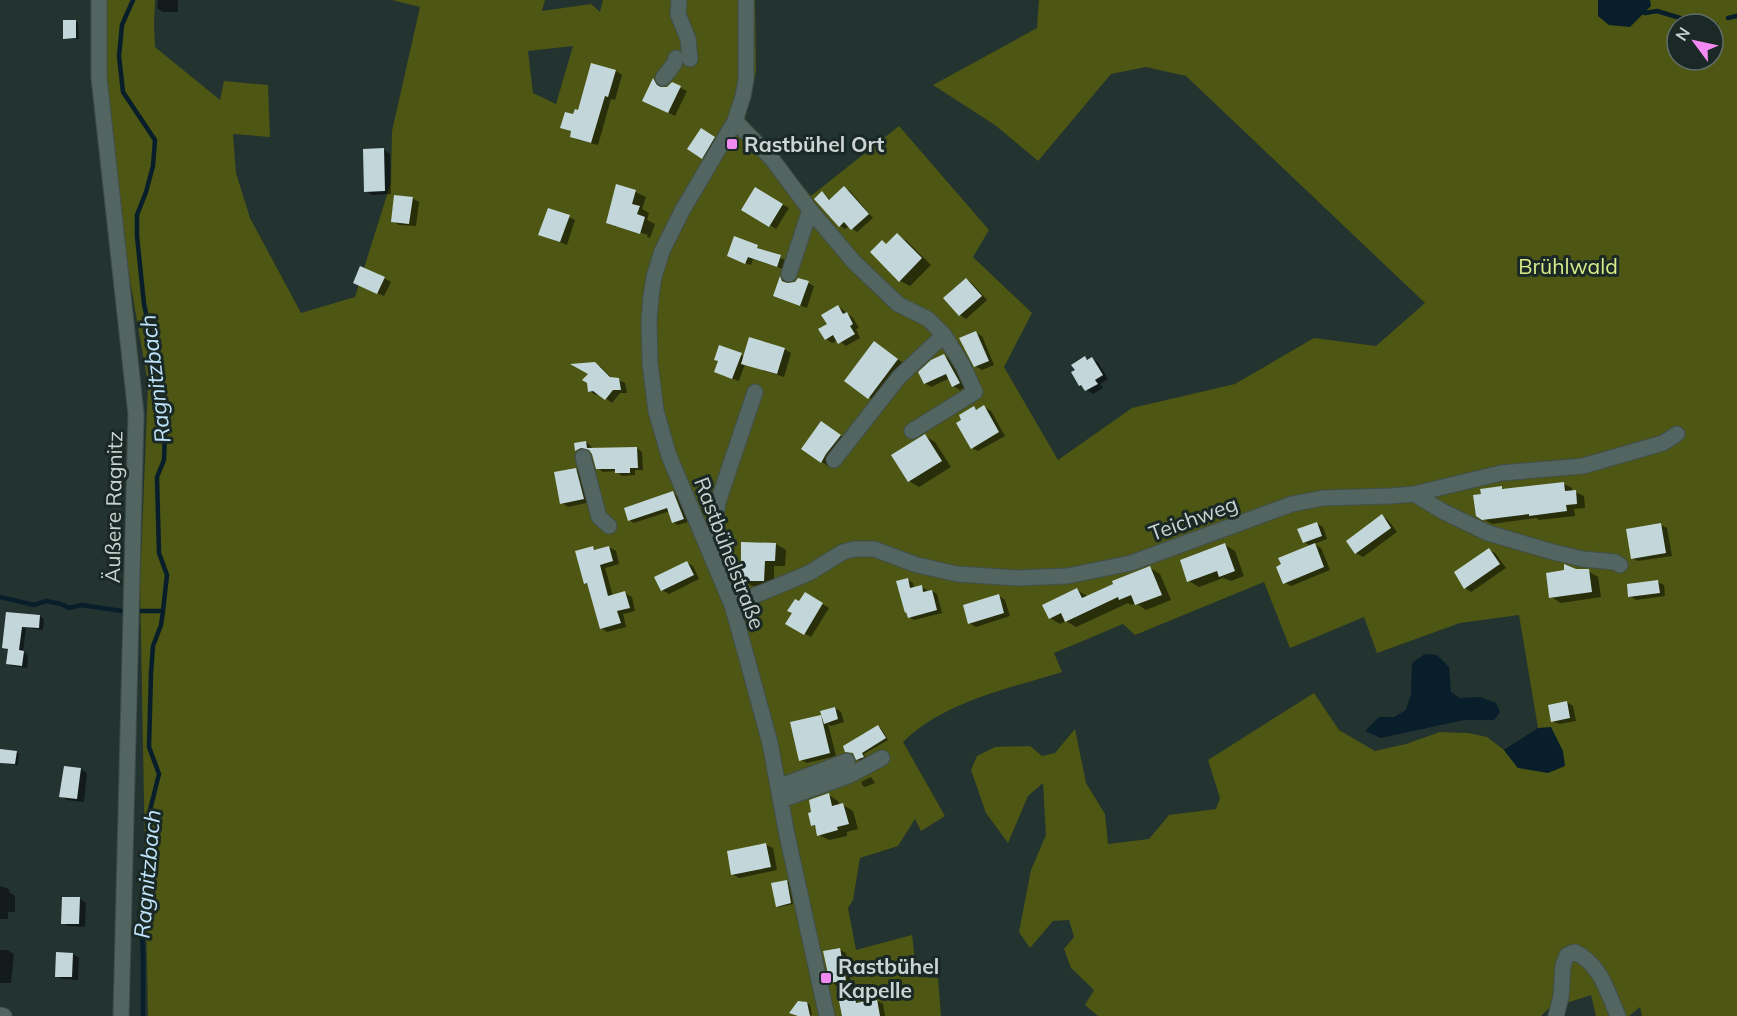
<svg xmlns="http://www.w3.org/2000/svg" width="1737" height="1016" font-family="Mulish,sans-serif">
<rect width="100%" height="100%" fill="#23332f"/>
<path fill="#4d5613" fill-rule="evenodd" d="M92,0H155L154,24L155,47L220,100L224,81L268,85L270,137L233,134L236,173L250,218L301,313L355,297L391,182L392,131L420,7L392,0H545L542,11L591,4L600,12L603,0H755L756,71L745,119L811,196L899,126L989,230L973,257L1032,313L1004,367L1058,460L1132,408L1235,384L1314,338L1376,346L1425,303L1186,76L1146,67L1111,74L1038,161L995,125L933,85L1037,28L1039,0H1737V1016H1642L1640,1007L1629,1016H1596L1591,995L1548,1009L1541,1016H1098L1085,1005L1094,990L1071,968L1064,949L1074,937L1069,920L1053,921L1030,948L1019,932L1031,870L1046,835L1043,783L1028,796L1008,843L986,813L971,770L977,756L995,747L1030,746L1042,756L1055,753L1075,729L1086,783L1105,814L1108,844L1149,839L1169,815L1216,809L1220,798L1208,760L1314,693L1339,730L1375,751L1406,744L1440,732L1468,733L1487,737L1504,750L1518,768L1551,728H1538L1519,615L1460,623L1377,653L1364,617L1290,648L1264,582L1135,635L1123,624L1054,653L1062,672C1008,689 945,701 903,742L945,816L921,831L915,819L898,846L860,858L853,900L848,908L856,950L912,935L917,977L938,978L941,1016H148L140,584L148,384L91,56ZM1677,24H1713V60H1677ZM573,46L556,104L533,93L528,51ZM738,597L778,747L791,818Z"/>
<path fill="#081e2a" d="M1598,0H1650L1651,6L1630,27L1609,25L1598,16Z
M1425,654L1437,655L1449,667L1451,692L1460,698L1480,697L1496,703L1500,712L1494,720H1464L1381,738L1365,731L1379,717H1394L1406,710L1411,694L1412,663Z
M1551,727L1563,751L1565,766L1548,773L1518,768L1504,750L1538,728Z"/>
<path fill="#0007" d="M158,0H178V12H163L157,8Z
M76,21L78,23L79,39H68L65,38Z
M592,65L616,71L622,75L615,100L611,99L598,145L578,140L571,136L573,132L562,127L579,112Z
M654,80L660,83L662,89L668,88L672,84L687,91L675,116L651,104Z
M701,130L720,141L708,161L689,149Z
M384,150L390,154L391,194L372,195L366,191Z
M618,186L636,192L646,197L642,209L649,213L647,220L655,224L650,238L647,237L648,235L616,225V227L608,222Z
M844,188L850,191L873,218L857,232L849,226L845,229L840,226L822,193L831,200Z
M756,189L789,208L776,229L743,209Z
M412,198L419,202L416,226L399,225L393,221Z
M569,217L575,220L567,245L540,234Z
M897,235L907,241L931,265L910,286L900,281Z
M735,238L785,260L783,269L753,259L751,265L734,259Z
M384,278L391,282L384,296L361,286Z
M780,278L786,282L788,285L808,283L814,286L807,308L774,296Z
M966,279L972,283L987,300L966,319L960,315Z
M838,306L853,318L859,328L856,329L860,338L846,346L838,340L832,343L826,339L829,325Z
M976,333L982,336L994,365L982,370L975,366Z
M784,349L791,353L784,377L745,364L739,381L722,375L741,355L745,357Z
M887,351L907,366L879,404L846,380Z
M944,356L951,360L966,387L960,390L953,386L950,378L931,387L925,383Z
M1085,358L1089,360L1092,359L1098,362L1108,379L1100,384L1103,388L1093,394L1080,385L1077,370Z
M594,363L601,367L613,379L619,380L625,383L627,393H620L612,403L600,394L596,395L589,391Z
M984,407L991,411L1005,436L978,451L972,448L974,408L978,410Z
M828,426L847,440L828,466L803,449Z
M925,436L935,442L951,467L919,487L909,481Z
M586,442L591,446L592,449L637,448L642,452L643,470H635V475L622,476L616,471L603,472L598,468L592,450H587L582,453L577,450L576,444Z
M575,469L582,473L590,502L568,507L562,503Z
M1564,484L1572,488V492H1575L1584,496L1585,508L1574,509L1575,516L1539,520L1536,518L1492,524L1477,515L1502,488L1506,490Z
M673,493L678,496L688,522L678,525L673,522L670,511L634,523L629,520Z
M1382,516L1388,520L1397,532L1363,557L1356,553Z
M1316,523L1323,527L1327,539L1314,544L1321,548L1330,570L1291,586L1284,582L1283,565L1311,546L1304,542Z
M1661,525L1667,528L1672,556L1638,561L1632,558Z
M776,544L786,550L785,566H774V586H752L742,580Z
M1225,545L1235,551L1244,576L1231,581L1223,578L1199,587L1189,581Z
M609,547L616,551L619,564L605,568L613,596L625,593L632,597L635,611L623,614L626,627L607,632L601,628L590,586L585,583L593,548L598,551Z
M1489,550L1495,553L1506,568L1471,592L1465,588Z
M687,563L693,566L699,579L669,594L662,590Z
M1150,568L1160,574L1171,600L1146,610L1136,603L1131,605L1128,603L1076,627L1066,621L1060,624L1050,618L1077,590L1087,596Z
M1576,570L1588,571L1598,577L1601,597L1561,603L1551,597Z
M908,580L913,583L914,589L921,587L927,590L928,592L932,591L937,594L942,613L914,620L909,617Z
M1658,582L1664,585L1665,596L1636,600L1630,596Z
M805,594L829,608L811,637L787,624Z
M999,596L1005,600L1010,616L976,627L969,623Z
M7,613L40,616L44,619L43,630L26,628L23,652L28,655L27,668L12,666L8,663L9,651L4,647Z
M1567,702L1573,706L1576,721L1559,724L1552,721Z
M835,708L841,712L844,722L831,726L828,724L836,756L807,763L801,760L821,717L824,719Z
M878,727L881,728L888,740L864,754L865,758L860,761L858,759L855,754L850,752Z
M16,752L19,754L18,765L0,763Z
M65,767L81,769L87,773L84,802L67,800L61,796Z
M871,777L875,783L865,787L863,786L861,782Z
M829,795L838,801L840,806L843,805L853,811L858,829L847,832V836L829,840L819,835L816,827L812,825Z
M766,845L773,848L777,870L739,878L732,874Z
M787,881L789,883L793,904L780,907L777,906Z
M0,886L9,889V892L15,896V912H8V919H0Z
M80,899L86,903L85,927L68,926L62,923Z
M0,950H7L14,954L11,983H0Z
M840,950L846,953L851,983L837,986L831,982Z
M73,954L79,958L78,980L62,979L56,976Z
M855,1000L861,1003L876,1000L883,1004L885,1016H843Z
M807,1003L810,1005L812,1015L800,1016Z"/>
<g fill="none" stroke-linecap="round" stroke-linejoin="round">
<path stroke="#081e2a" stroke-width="4.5" d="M133,0L122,25L119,56L123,92L155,140L153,166L146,192L137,215V236L144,304L160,378L165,430L164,460L157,477L159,553L167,575L163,611L161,625L153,646L151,673L149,747L159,774L147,822L151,841L147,866V895L139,913L142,922L143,961V1016
M1639,11L1645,13L1657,11L1700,24
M1728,18L1737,16
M1713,26L1716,25
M0,597L34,605L46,601L61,604L69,608L81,605L122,611
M141,611H163"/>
</g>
<path fill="#c3d7da" d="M63,20H76V38L63,39Z
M591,63L616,70L608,97L605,96L591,143L570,137L571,131L560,128L565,112L573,114L575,109L578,110Z
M653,78L657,85L661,87H667L672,82L681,86L668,113L642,101Z
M701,128L715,137L702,159L687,149Z
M384,148L385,191L364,192L363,149Z
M616,184L636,190L632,204L640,206L637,214L645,217L640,234L606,223Z
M844,186L869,214L851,230L844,222L839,227L814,199L822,191L829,200Z
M755,187L783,204L769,227L741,210Z
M394,195L413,197L409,224L391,222Z
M548,208L570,215L560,242L538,235Z
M897,233L922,258L899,282L870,252L882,240L886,244Z
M734,236L758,245L757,248L781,255L777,267L748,257L745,264L727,256Z
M360,266L385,277L377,294L353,283Z
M780,276L782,281L787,283L795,282L798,278L809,281L800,306L773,296Z
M966,278L982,296L959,316L943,298Z
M838,305L843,314L847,312L853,324L850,326L855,334L838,344L833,335L825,340L818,329L827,324L821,315Z
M976,331L989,361L974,367L959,338Z
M749,337L785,348L777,374L741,364Z
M874,341L898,359L868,399L844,381Z
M719,345L742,353L732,379L714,372L718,361L714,360Z
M944,354L960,383L952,387L946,374L924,384L918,372L931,360Z
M1085,356L1087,360L1092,357L1103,375L1095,380L1098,384L1085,391L1081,385L1079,386L1071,372L1075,370L1071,365Z
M595,362L610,377L619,378L621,390H613L605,400L593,391L588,392L587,383L582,380L588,374L570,364Z
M984,405L999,432L971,449L956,423L961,420L959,415L974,406L976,410Z
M821,421L841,435L826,454L821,463L801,449Z
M925,434L942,461L908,482L891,455Z
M586,441L587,448L637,447L638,468H630V473H615V469H596L592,454L589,450L581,448L575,451L574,443Z
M576,468L584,499L560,504L554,472Z
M1564,482L1565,491L1576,490L1577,504L1566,505L1567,511L1529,516V514L1482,520L1476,516L1473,495L1481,494L1480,489L1502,486V489Z
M673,491L684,519L672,523L667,508L628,521L624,508Z
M1382,514L1391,528L1355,554L1346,541Z
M1317,522L1322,536L1303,543L1297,529Z
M1661,523L1666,553L1631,559L1626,529Z
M741,542L776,543L775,561H765L764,581H741Z
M1225,543L1235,571L1219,577L1217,571L1187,582L1180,560Z
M1315,543L1324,567L1283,584L1276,567L1281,564L1278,558Z
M593,546L594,550L609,546L613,561L600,565L608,596L625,591L630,608L617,611L621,623L600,629L587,583L584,584L575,551Z
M1489,548L1500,564L1464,589L1454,572Z
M687,561L694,575L661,591L654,577Z
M1564,564L1576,569H1589L1592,592L1549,598L1546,573L1564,570Z
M1150,566L1162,595L1135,605L1131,595L1119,600L1118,597L1065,622L1061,613L1049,619L1042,605L1077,588L1082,598L1113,584L1112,581Z
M908,578L910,588L922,585L923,592L932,590L937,610L908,618L906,612L905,613L896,581Z
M1658,580L1660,593L1628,597L1627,584Z
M805,592L823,603L804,635L785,624L792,613L787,611L795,599L799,601Z
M999,594L1004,613L968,624L963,605Z
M6,612L40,615L39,628L22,627L19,650L14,649L24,651L22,666L6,664L8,649L2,648Z
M1567,701L1570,718L1551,722L1548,705Z
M835,707L838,719L824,724L820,711Z
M821,715L830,753L799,761L790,722Z
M878,725L886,738L862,753L864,757L856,760L853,753L845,752L843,746Z
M0,749L17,751L15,764L0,763Z
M64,766L81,768L77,799L59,797Z
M829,793L832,806L843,803L849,824L837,827L838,830L817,836L815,825L811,826L808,813L811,812L809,800Z
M766,843L771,867L731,875L727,851Z
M787,880L791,903L776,907L771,883Z
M62,897H80L79,924H61Z
M840,948L846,980L830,983L823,951Z
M56,952L73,953L72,977H55Z
M855,998L856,1003L877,999L880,1016H842L839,1001Z
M798,1001L807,1002L810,1016H798L789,1013Z"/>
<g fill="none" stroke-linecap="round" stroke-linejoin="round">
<defs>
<path id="minor" d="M99,0V77L136,414L121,1016
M679,0L678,14L688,39L690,59
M746,0V79L743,96L735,121L682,211L662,251L654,277L651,297L649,320L650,363L656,411L669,456L732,605L749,666L770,743L787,835L827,1016
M663,78L674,64L676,58
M735,121L772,159L810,210L854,262L898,304L928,319L944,335L899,377L834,460
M789,274L810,210
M912,431L975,392L963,366L944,335
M583,457L599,517L609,526
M1414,494L1444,512L1488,533L1553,552L1583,559L1615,562L1620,565
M711,553L718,502L755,392
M732,605L809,573L843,552L854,549H874L917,565L957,574L1017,578L1067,576L1131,563L1292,504L1323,498L1390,496L1414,494L1501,473L1583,466L1663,443L1677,434
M778,787L847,761
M781,800L848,776L882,758
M0,1015L4,1016
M1556,1016L1561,997L1563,966L1567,955L1575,952C1601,965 1607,991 1618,1016"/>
</defs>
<use href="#minor" stroke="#414f4b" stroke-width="17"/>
<use href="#minor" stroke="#536560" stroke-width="15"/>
</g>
<g fill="#f38af1" stroke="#1a2925" stroke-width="2">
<rect x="726" y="138" width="12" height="12" rx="3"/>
<rect x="820" y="972" width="12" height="12" rx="3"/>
</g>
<g text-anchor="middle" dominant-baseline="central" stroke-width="6" stroke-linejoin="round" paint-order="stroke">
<g font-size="21" font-weight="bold" fill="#cbd4d2" stroke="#1a2925" text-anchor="start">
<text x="744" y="144">Rastbühel Ort</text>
<text x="838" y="966">Rastbühel<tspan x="838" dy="24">Kapelle</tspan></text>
</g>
<g font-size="21" fill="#daeb8a" stroke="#1a2925">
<text x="1568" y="266">Brühlwald</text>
</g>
<g font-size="21" fill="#cbd4d2" stroke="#1a2925">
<text transform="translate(113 507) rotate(-89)">Äußere Ragnitz</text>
<text transform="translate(1193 518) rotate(-20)">Teichweg</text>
<text transform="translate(730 553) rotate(69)">Rastbühelstraße</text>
</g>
<g font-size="22" font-style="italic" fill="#c0e4fb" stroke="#1a2925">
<text transform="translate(155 379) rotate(-97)">Ragnitzbach</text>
<text transform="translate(147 874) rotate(-85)">Ragnitzbach</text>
</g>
</g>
<g transform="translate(1695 42) rotate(303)"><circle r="28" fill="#1a2925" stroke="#616d6a" stroke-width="1.5"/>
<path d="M0-4.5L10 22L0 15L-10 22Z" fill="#f38af1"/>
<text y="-9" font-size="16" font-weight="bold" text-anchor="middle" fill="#cbd4d2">N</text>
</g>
</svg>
